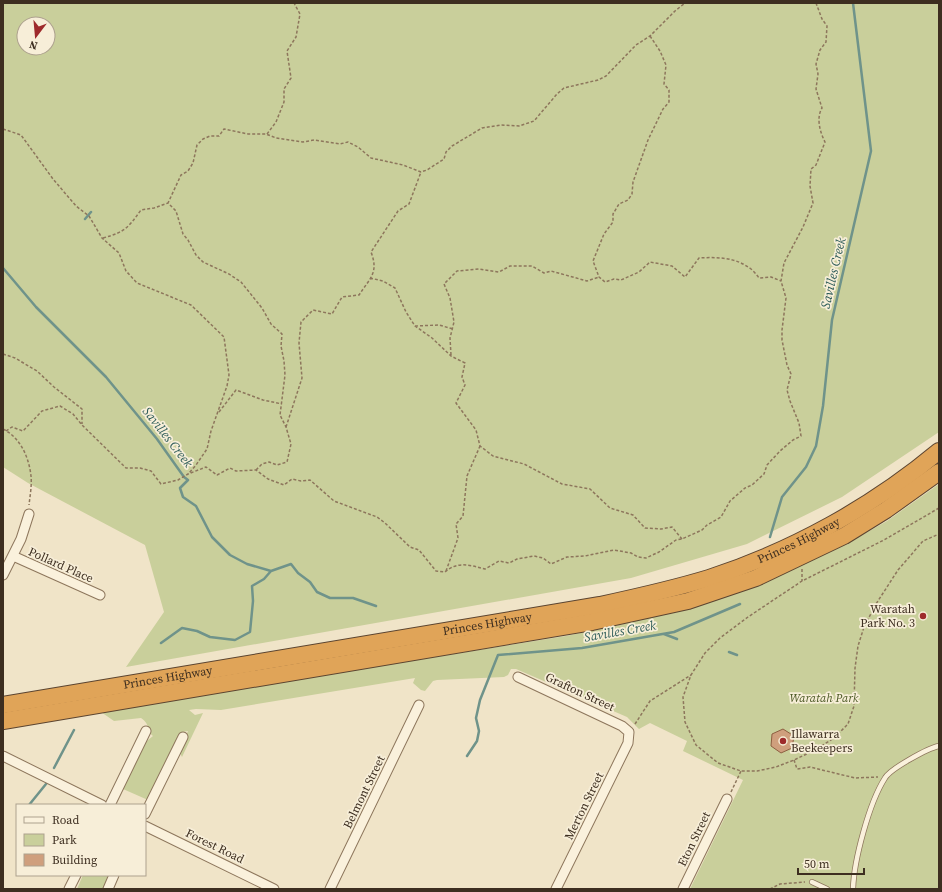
<svg xmlns="http://www.w3.org/2000/svg" width="942" height="892" font-family="'Source Serif 4',serif">
<rect width="100%" height="100%" fill="#f0e4c8"/>
<path fill="#c9cf9b" fill-rule="evenodd" d="M3,3H939V432L842,497L747,544L631,578L126,667L164,612L145,545L28,483L3,467ZM24,24H48V48H24Z
M939,484V889H690L743,780L683,751L687,741L650,723L639,729L627,717L516,669H511L508,675L504,677L437,680L433,681L425,691L421,690L413,683L415,678L221,710L196,709L189,710L195,715L203,713L182,757L179,751L188,731L183,732L179,735L148,800L123,789L143,744L153,736C146,730 151,725 141,718L114,721L101,712L161,701L566,636L615,626L661,615L736,593L789,570L864,534L887,521Z
M83,875H108L103,889H77Z"/>
<g fill="none" stroke-linecap="round" stroke-linejoin="round">
<path stroke="#6f938a" stroke-width="2.5" d="M85,219L91,212
M3,268L36,307L106,377L157,439L184,477L188,480L180,488L183,497L196,506L212,537L230,555L247,564L271,571L291,564L298,573L310,582L317,592L330,598H353L376,606
M770,537L782,497L806,467L816,446L823,406L832,320L871,151L853,3
M664,634L677,639
M161,643L182,628L197,631L210,637L235,640L250,632L253,601L252,586L264,579L271,571
M729,652L737,655
M467,756L477,741L479,731L476,718L480,700L498,655L582,648L674,632L740,604
M54,768L74,730
M29,805L46,784"/>
</g>
<path fill="#cf9f7d" stroke="#8d5f41" d="M783,729L794,736L792,748L781,753L771,746L772,734Z"/>
<g fill="none" stroke-linecap="round" stroke-linejoin="round">
<defs>
<path id="lane" d="M812,882L827,889
M853,889C854,860 869,803 885,778C890,769 928,748 939,746"/>
<path id="street" d="M13,556L100,595
M3,575L21,539L29,514
M518,677L622,726L629,732L628,743L556,889
M3,756L102,805
M110,805L146,731
M145,814L183,737
M145,826L274,889
M69,889L76,875
M108,889L114,875
M330,889L419,705
M683,889L727,799"/>
<g id="highway">
<path id="s1" d="M3,705L600,605C637,597 673,589 709,578C792,551 872,507 939,451"/>
<path d="M3,721L592,622L688,601L756,578L844,536L886,510L939,472"/>
</g>
</defs>
<use href="#lane" stroke="#8d765c" stroke-width="6"/>
<use href="#street" stroke="#8d765c" stroke-width="11"/>
<use href="#highway" stroke="#5b4430" stroke-width="18"/>
<path stroke="#8d765c" stroke-width="1.5" stroke-dasharray="3 2" stroke-linecap="butt" d="M650,36L660,51L666,65L664,84L669,90V102L663,109L648,140L633,182L632,194L628,200L619,204L613,214V222L604,234L593,261L599,277L605,282L614,279L621,280L639,272L650,262L672,266L685,277L699,258C715,257 734,257 748,267C752,269 756,274 759,278L771,277L781,281
M3,129L21,135L53,179L76,206L89,216L102,238L119,253L126,271L137,283L191,305L224,337L229,375L227,386L211,431L207,449L196,465L189,473
M267,134L276,122L284,102V89L291,78L287,51L296,37L300,14L294,3
M103,238C125,232 128,228 141,210L154,208L168,203
M370,278L383,281L395,288L406,312L415,326L432,338L451,356L465,363L462,377L465,385L456,403L476,430L480,446L493,456L524,464L562,484L590,489L610,508L633,515L645,528L661,529L672,527L682,539
M415,326L439,325L453,329
M3,354L15,358L37,371L54,387L82,409V424
M451,355L450,338L454,322L450,298L444,284L457,271L479,269L499,272L510,266H532L544,273L551,271L587,281L599,277
M219,412L236,390L263,400L282,404
M286,427L302,378L299,343L301,322L313,310L332,314L342,297L359,295C370,278 379,273 371,252L398,211L409,204L421,172
M3,429C21,438 29,458 31,476C32,485 30,496 29,505
M6,431L12,427L23,431L42,411L60,406L73,414L82,425L126,468H140L151,471L161,484L178,480L188,474L206,467L217,475L230,468L236,471L256,470L268,479L284,485L292,479L301,481L310,480L334,501L377,517L385,523L410,547L419,550L436,571L445,572C457,561 470,565 485,569L499,561L509,563L517,559L534,556L543,558L551,564L567,557L585,556L614,550L631,553L638,557L646,558L659,552L676,540L682,539L702,530L707,525L721,517L730,501L745,488L752,485L764,474L767,465L780,451L793,440L801,436L799,423L790,401L787,390L791,374L787,365L782,340V330L786,298L781,281L784,263L803,227L813,203L810,186L811,169L816,165L825,142C820,132 816,118 822,108L816,89L818,74L816,64L820,50L826,42L827,26L822,19L816,3
M256,470L262,464L269,462L277,465L287,462L291,444L286,427L280,415L285,375L284,361L281,346L282,334L271,324L262,308L241,282L229,274L203,262L196,255L188,240L183,234L176,211L168,203L181,175L188,171L193,163L197,145L203,139L210,136H219L224,129L248,134H266L276,138L303,142L314,140L340,144L348,142L358,147L371,158L403,165L421,172L427,170L444,159L446,152L452,146L482,128L501,125L519,126L534,121L557,94L564,88L598,80L606,76L636,45L650,36L675,11L685,3
M939,508L884,540L802,581L748,617L720,638L705,653L691,675L683,697L685,722L696,745L718,763L741,771H757L776,767L794,760L815,750L834,738L848,724L854,706L855,668L858,646L864,627L876,604L898,570L923,541L939,534
M802,569V581
M446,571L458,538L456,524L463,516L467,476L480,446
M635,724L650,701L691,675
M794,760L797,769L810,767L855,778L878,777
M731,792L741,771
M770,889L780,884L805,882"/>
<use href="#lane" stroke="#faf1dc" stroke-width="4.5"/>
<use href="#street" stroke="#faf1dc" stroke-width="9"/>
<use href="#highway" stroke="#e0a458" stroke-width="16"/>
</g>
<g fill="#9e2a2b" stroke="#f7eed8" stroke-width="1.5">
<circle cx="923" cy="616" r="4"/>
<circle cx="783" cy="741" r="4"/>
</g>
<g text-anchor="middle" dominant-baseline="central" stroke-width="3.5" stroke-linejoin="round" paint-order="stroke">
<g font-size="12" fill="#3d2e20" stroke="#f7eed8">
<text stroke="none"><textPath href="#s1" startOffset="815">Princes Highway</textPath></text>
<text transform="translate(61 565) rotate(24)">Pollard Place</text>
<text stroke="none"><textPath href="#s1" startOffset="491">Princes Highway</textPath></text>
<text stroke="none"><textPath href="#s1" startOffset="167">Princes Highway</textPath></text>
<text transform="translate(580 692) rotate(25)">Grafton Street</text>
<text transform="translate(364 792) rotate(-64)">Belmont Street</text>
<text transform="translate(584 806) rotate(-64)">Merton Street</text>
<text transform="translate(694 839) rotate(-64)">Eton Street</text>
<text transform="translate(215 846) rotate(26)">Forest Road</text>
</g>
<g font-size="12" fill="#3d2e20" stroke="#f7eed8" text-anchor="end">
<text x="915" y="609">Waratah<tspan x="915" dy="14">Park No. 3</tspan></text>
<text x="791" y="734" text-anchor="start">Illawarra<tspan x="791" dy="14">Beekeepers</tspan></text>
</g>
<g font-size="12" font-style="italic" fill="#4d5a26" stroke="#f7eed8">
<text x="824" y="698">Waratah Park</text>
</g>
<g font-size="13" font-style="italic" fill="#2f5d5a" stroke="#f7eed8">
<text transform="translate(833 273) rotate(-77)">Savilles Creek</text>
<text transform="translate(168 437) rotate(52)">Savilles Creek</text>
<text transform="translate(620 631) rotate(-10)">Savilles Creek</text>
</g>
</g>
<rect width="942" height="892" fill="none" stroke="#3d2e20" stroke-width="8"/>
<rect x="16" y="804" width="130" height="72" fill="#f7eed8" stroke="#ada18e"/>
<rect x="24" y="817" width="20" height="6" fill="#faf1dc" stroke="#ada18e"/>
<text x="52" y="824" font-size="12" fill="#3d2e20">Road</text>
<rect x="24" y="834" width="20" height="12" fill="#c9cf9b" stroke="#ada18e"/>
<text x="52" y="844" font-size="12" fill="#3d2e20">Park</text>
<rect x="24" y="854" width="20" height="12" fill="#cf9f7d" stroke="#ada18e"/>
<text x="52" y="864" font-size="12" fill="#3d2e20">Building</text>
<g transform="translate(36 36) rotate(196)"><circle r="19" fill="#f7eed8" stroke="#ada18e"/>
<path d="M0-3L7 15L0 10L-7 15Z" fill="#9e2a2b"/>
<text y="-6" font-size="11" font-weight="bold" text-anchor="middle" fill="#3d2e20">N</text>
</g>
<path d="M798 868v6h66v-6" fill="none" stroke="#3d2e20" stroke-width="2"/>
<text x="804" y="868" font-size="12" fill="#3d2e20" stroke="#f7eed8" stroke-width="3" paint-order="stroke">50 m</text>
</svg>
